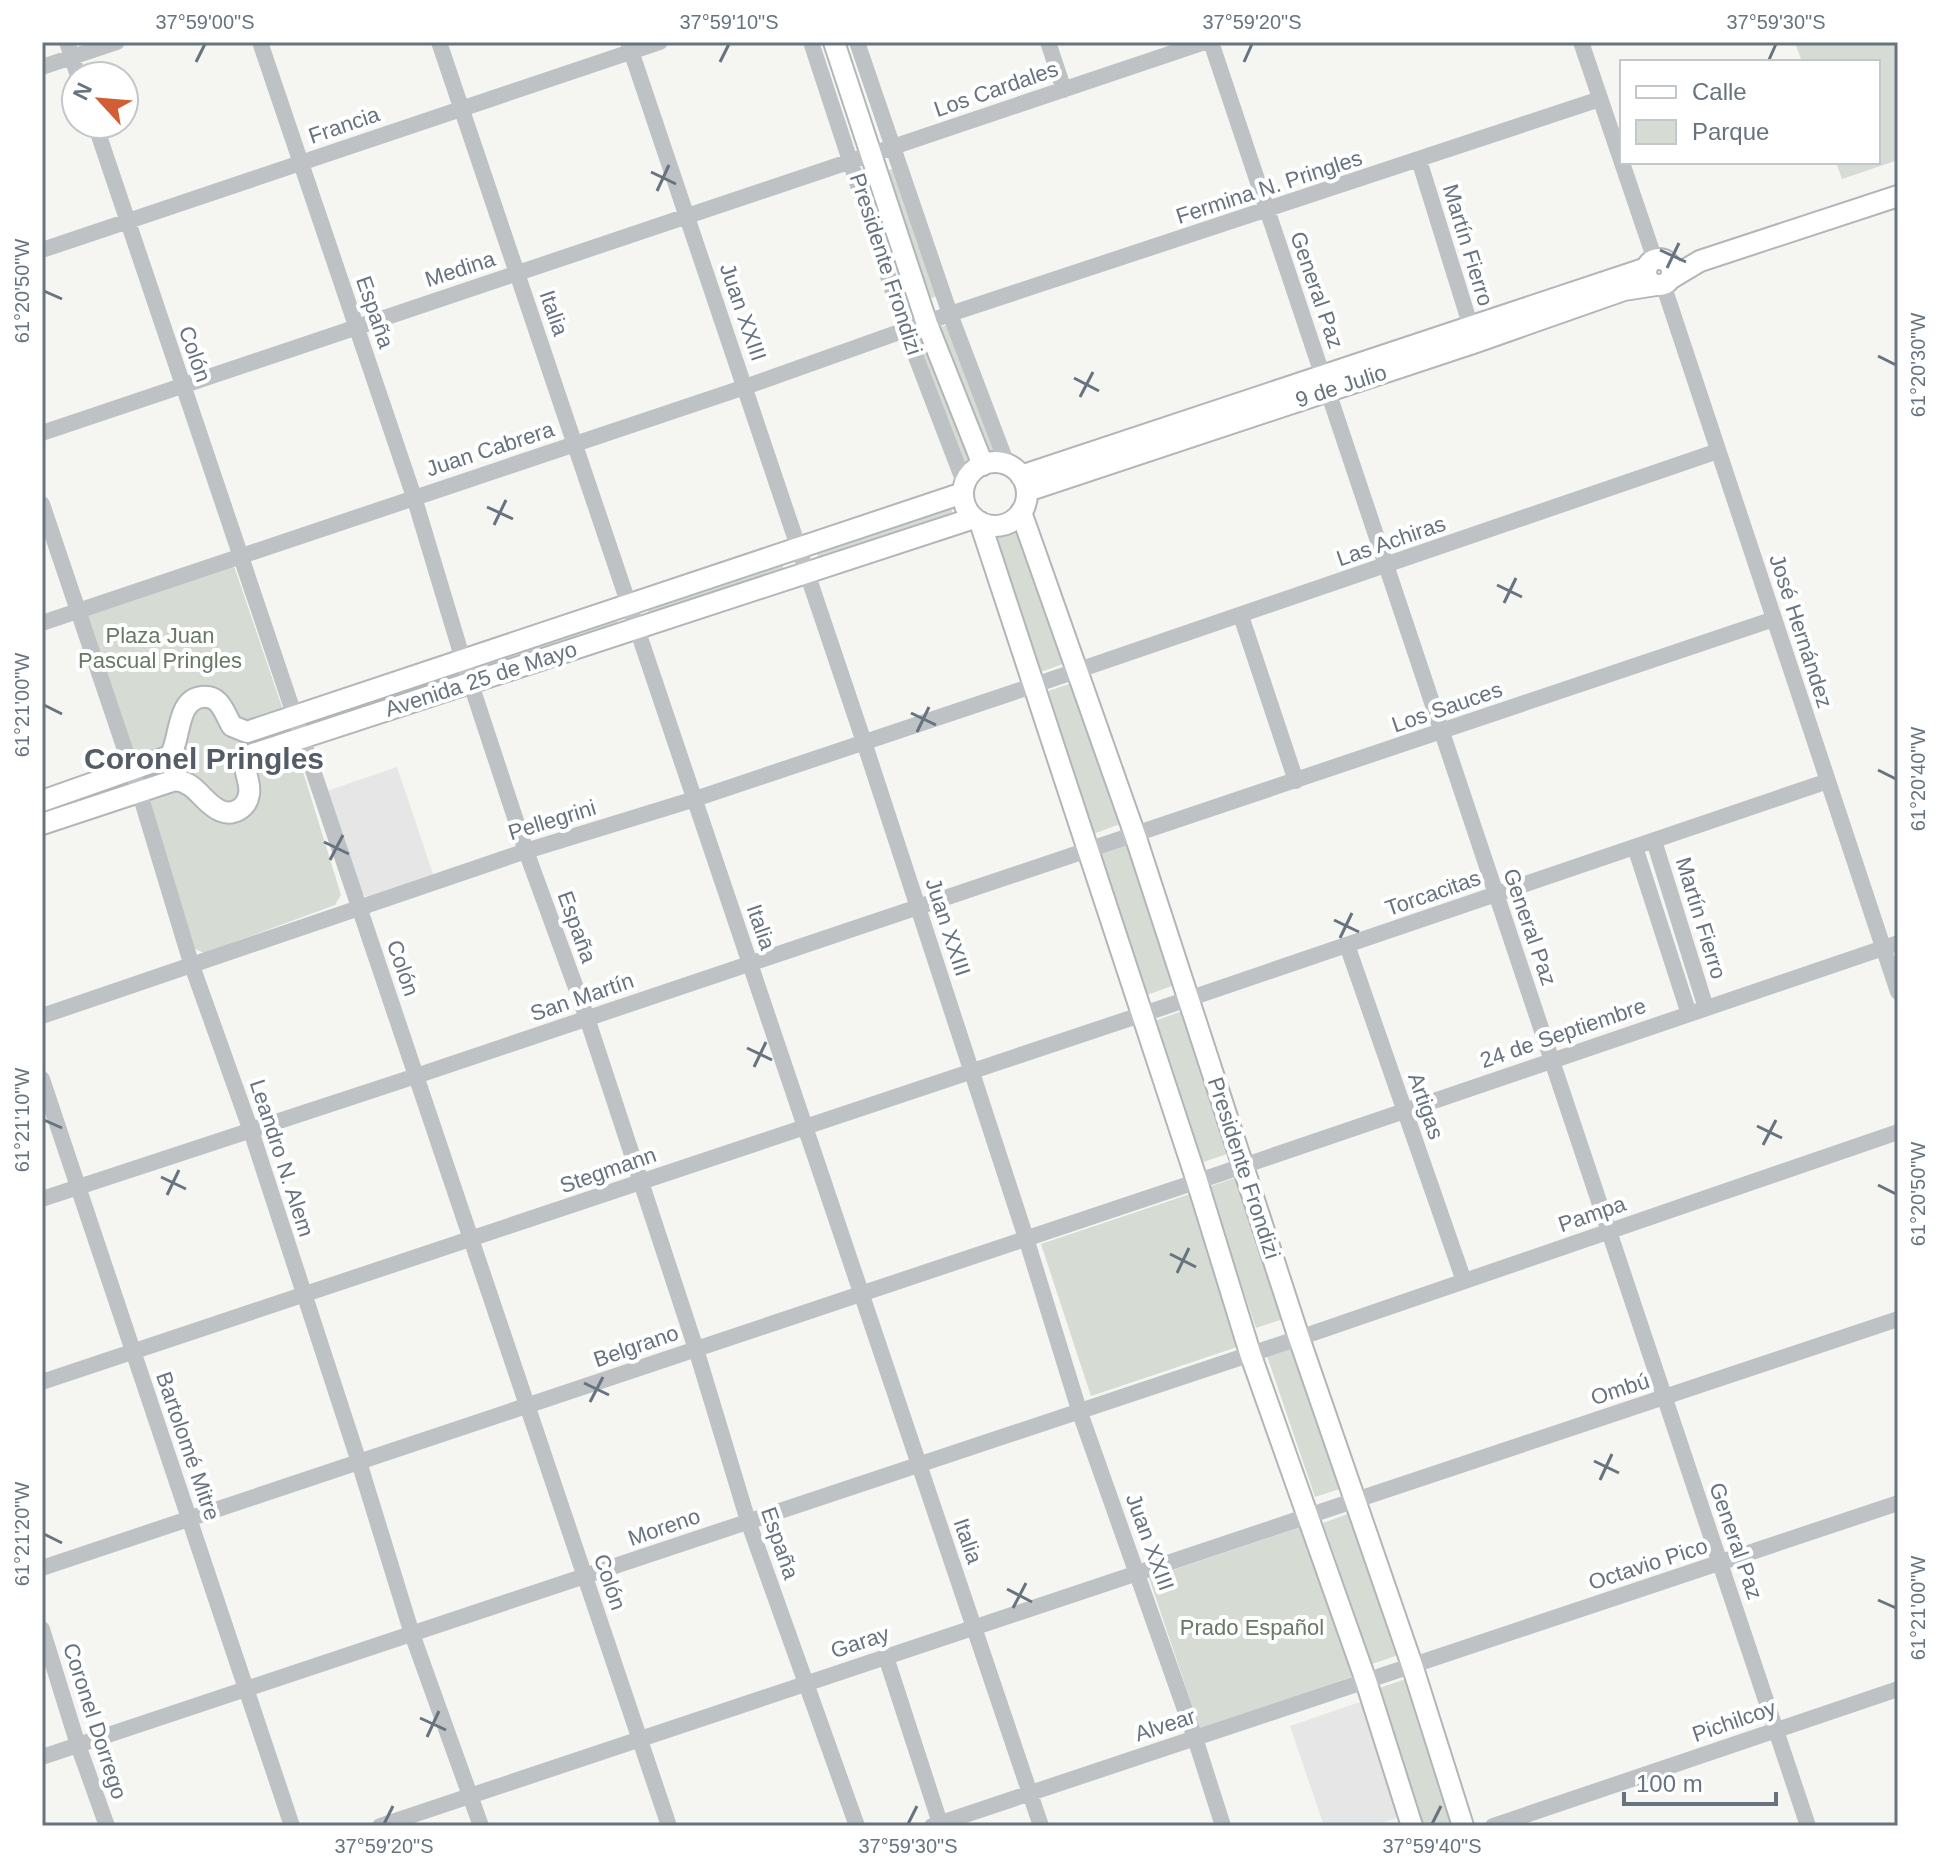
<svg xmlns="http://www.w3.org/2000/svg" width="1940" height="1868" font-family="Helvetica,sans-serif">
<rect width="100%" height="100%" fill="#f5f5f2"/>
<path fill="#e5e6e5" d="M397,767L433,874L367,897L362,893L327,791Z
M1366,1700L1402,1816L1374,1826H1324L1290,1726Z"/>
<path fill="#d6dbd3" d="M1795,42H1898V160L1842,179L1836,162H1878V62H1802Z
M895,168L938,296L928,299L885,172Z
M947,325L995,450L985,454L937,328Z
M926,332L973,458L964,462L916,336Z
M949,507L952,508V515L821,559L817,558L818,551Z
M1020,521L1068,662L1038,673L990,531Z
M780,563L783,564V571L652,615L648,614L649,607Z
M234,566L283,710L246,727L207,691L171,748L136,761L86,616Z
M614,618L617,619V626L482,669L483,662Z
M1075,682L1123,823L1093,834L1045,692Z
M203,701L224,720L283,727L286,730V734L255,748L245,791L238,806L148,779L147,772Z
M294,749L297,752L341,895L335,905L204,953L195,949L148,804L152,796L175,784L231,817L251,763Z
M1128,843L1177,984L1147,995L1098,854Z
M1185,1010L1233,1152L1203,1162L1155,1021Z
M1238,1177L1286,1318L1256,1328L1208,1187Z
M1190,1194L1240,1346L1091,1396L1041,1244Z
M1297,1345L1345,1487L1315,1497L1267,1356Z
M1353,1512L1401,1654L1372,1664L1323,1523Z
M1304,1526L1354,1676L1200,1729L1149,1578Z
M1406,1679L1454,1820L1438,1826H1423L1376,1689Z"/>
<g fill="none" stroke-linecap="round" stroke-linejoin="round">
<defs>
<path id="major" d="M834,42L927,324L983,465
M1646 272a13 13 0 1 1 26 0a13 13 0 1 1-26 0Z
M1670,279L1700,261L1898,196
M963 494a32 32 0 1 1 64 0a32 32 0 1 1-64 0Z
M1021,476L1647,268
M1027,491L1476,342L1624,290L1656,285
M1021,512L1135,835L1299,1338L1412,1665L1463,1826
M980,522L1197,1181L1250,1353L1366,1681L1412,1826
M42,801L170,756C181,739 176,700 202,697C221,695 224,713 232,726L247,732L963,493
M42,824L175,780C197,782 203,804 221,811C233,816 247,808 249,794C252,778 237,768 253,754L974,518"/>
</defs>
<use href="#major" stroke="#b2b6b9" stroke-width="24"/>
<path stroke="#bec2c5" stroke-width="16" d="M67,42L78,76
M260,42L414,497L463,660L526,851L587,1018L696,1349L748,1521L857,1826
M439,42L1041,1826
M628,42L864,742L1026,1238L1079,1410L1195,1738L1223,1826
M811,42L906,331L965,485
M857,42L950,314L1007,464
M1048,42L1064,90
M1211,42L1808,1826
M1581,42L1655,260
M42,67L117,42
M95,124L669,1826
M1419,160L1474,337
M42,250L660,42
M1663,284L1898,992
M42,433L1205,42
M42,504L139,791L191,963L251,1131L359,1462L412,1634L481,1826
M1241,616L1296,781
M42,623L745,387L950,314L1600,99
M1654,841L1706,1008
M1635,847L1689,1014
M1347,945L1464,1281
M42,1016L526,851L695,799L1035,685L1718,451
M42,1079L292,1826
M42,1199L416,1076L1774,619
M42,1382L1188,999L1828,781
M42,1568L1243,1166L1898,943
M42,1629L78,1745L107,1826
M886,1657L940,1823
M42,1757L1299,1338L1898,1132
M380,1826L1898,1319
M932,1826L1898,1503
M1493,1826L1898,1689"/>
<use href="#major" stroke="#fff" stroke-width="20"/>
</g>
<path fill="none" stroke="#677480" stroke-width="3" d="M196,62L205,44M720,62L729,44M1244,62L1252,44M1768,62L1776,44M651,172L676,184M657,191L669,165M1660,250L1686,262M1667,268L1679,243M44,291L62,299M1878,356L1896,365M1074,378L1099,391M1080,397L1093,372M487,507L513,519M494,525L506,500M1497,585L1522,597M1504,603L1516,578M44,705L62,714M911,713L936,725M917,732L929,707M1878,770L1896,779M324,842L349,854M330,860L343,835M1334,920L1359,932M1340,938L1352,913M747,1048L772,1060M754,1067L766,1042M44,1120L62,1128M1757,1126L1782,1138M1763,1145L1776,1120M161,1177L186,1189M1878,1185L1896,1194M167,1195L179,1170M1170,1254L1196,1267M1177,1273L1189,1248M584,1383L609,1395M590,1402L603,1377M1594,1461L1619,1473M1600,1480L1612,1454M44,1534L62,1543M1007,1589L1032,1602M1878,1600L1896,1608M1013,1608L1026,1583M420,1718L446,1730M427,1737L439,1711M384,1824L393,1806M908,1824L917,1806M1432,1824L1441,1806"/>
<g text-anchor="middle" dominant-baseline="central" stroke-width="8" stroke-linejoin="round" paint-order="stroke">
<g font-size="22" fill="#677480" stroke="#fff">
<text transform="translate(996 89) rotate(-19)">Los Cardales</text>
<text transform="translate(344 125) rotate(-19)">Francia</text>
<text transform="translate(1269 187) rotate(-18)">Fermina N. Pringles</text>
<text transform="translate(1468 245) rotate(73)">Martín Fierro</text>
<text transform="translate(886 264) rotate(72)">Presidente Frondizi</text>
<text transform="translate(460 269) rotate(-18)">Medina</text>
<text transform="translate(1317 290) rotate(71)">General Paz</text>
<text transform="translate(375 312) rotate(71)">España</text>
<text transform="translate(743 312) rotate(71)">Juan XXIII</text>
<text transform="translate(554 313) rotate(71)">Italia</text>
<text transform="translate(195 354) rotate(71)">Colón</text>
<text transform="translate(1341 386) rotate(-18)">9 de Julio</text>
<text transform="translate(490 449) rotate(-18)">Juan Cabrera</text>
<text transform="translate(1391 541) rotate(-19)">Las Achiras</text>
<text transform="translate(1801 631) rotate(72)">José Hernández</text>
<text transform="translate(481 679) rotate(-18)">Avenida 25 de Mayo</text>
<text transform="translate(1447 707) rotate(-19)">Los Sauces</text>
<text transform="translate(552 820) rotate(-17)">Pellegrini</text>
<text transform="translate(1433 893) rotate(-19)">Torcacitas</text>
<text transform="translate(1701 918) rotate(73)">Martín Fierro</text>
<text transform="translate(577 927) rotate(70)">España</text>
<text transform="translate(761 927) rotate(71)">Italia</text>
<text transform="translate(948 927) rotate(72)">Juan XXIII</text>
<text transform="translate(1530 927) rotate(71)">General Paz</text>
<text transform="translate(403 968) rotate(71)">Colón</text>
<text transform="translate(582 997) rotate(-19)">San Martín</text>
<text transform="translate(1563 1033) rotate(-19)">24 de Septiembre</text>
<text transform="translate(1426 1106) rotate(71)">Artigas</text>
<text transform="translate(282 1158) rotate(72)">Leandro N. Alem</text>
<text transform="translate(1244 1168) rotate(72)">Presidente Frondizi</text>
<text transform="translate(608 1170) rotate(-19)">Stegmann</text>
<text transform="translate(1592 1214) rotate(-19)">Pampa</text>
<text transform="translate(636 1346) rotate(-19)">Belgrano</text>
<text transform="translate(1620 1389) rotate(-18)">Ombú</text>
<text transform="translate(188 1446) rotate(71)">Bartolomé Mitre</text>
<text transform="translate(664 1527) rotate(-19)">Moreno</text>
<text transform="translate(968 1541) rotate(71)">Italia</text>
<text transform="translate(1736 1541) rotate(71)">General Paz</text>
<text transform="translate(1150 1542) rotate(70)">Juan XXIII</text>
<text transform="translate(780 1543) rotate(71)">España</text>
<text transform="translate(1648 1564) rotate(-18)">Octavio Pico</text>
<text transform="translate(610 1582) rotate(71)">Colón</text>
<text transform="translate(860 1642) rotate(-18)">Garay</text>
<text transform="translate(95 1721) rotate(72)">Coronel Dorrego</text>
<text transform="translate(1734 1721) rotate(-19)">Pichilcoy</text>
<text transform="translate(1165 1725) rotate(-18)">Alvear</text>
</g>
<g font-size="22" fill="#687865" stroke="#fff">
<text x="160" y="635">Plaza Juan<tspan x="160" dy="25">Pascual Pringles</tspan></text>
<text x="1252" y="1627">Prado Español</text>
</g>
<g font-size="30" font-weight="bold" fill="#545d66" stroke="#fff">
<text x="204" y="758">Coronel Pringles</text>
</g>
</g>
<rect width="1940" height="1868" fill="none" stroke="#ffffff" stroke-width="88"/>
<rect x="1620" y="60" width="260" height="104" fill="#ffffff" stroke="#c2c7cc" stroke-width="2"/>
<rect x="1636" y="86" width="40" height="12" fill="#ffffff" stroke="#c2c7cc" stroke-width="2"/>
<text x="1692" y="100" font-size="24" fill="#677480">Calle</text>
<rect x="1636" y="120" width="40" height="24" fill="#d6dbd3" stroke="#c2c7cc" stroke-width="2"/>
<text x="1692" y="140" font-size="24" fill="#677480">Parque</text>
<g transform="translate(100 100) rotate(296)"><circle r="38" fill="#ffffff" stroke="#c2c7cc" stroke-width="2"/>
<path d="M0-6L14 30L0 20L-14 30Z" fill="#d15e35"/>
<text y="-12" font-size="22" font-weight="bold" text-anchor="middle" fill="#677480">N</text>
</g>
<path d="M1624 1792v12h152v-12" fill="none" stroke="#677480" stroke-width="4"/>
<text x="1636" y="1792" font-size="24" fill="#677480" stroke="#ffffff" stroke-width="6" paint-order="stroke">100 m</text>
<rect x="44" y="44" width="1852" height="1780" fill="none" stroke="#677480" stroke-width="3"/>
<g font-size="20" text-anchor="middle" fill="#677480">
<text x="205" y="29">37°59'00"S</text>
<text x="729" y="29">37°59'10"S</text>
<text x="1252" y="29">37°59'20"S</text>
<text x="1776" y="29">37°59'30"S</text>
<text transform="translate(22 291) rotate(-90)" y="7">61°20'50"W</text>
<text transform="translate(1918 365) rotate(-90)" y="7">61°20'30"W</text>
<text transform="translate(22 705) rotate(-90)" y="7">61°21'00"W</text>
<text transform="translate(1918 779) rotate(-90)" y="7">61°20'40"W</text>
<text transform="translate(22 1120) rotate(-90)" y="7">61°21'10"W</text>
<text transform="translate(1918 1194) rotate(-90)" y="7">61°20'50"W</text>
<text transform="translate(22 1534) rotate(-90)" y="7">61°21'20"W</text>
<text transform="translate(1918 1608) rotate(-90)" y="7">61°21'00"W</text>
<text x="384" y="1853">37°59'20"S</text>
<text x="908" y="1853">37°59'30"S</text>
<text x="1432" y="1853">37°59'40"S</text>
</g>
</svg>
